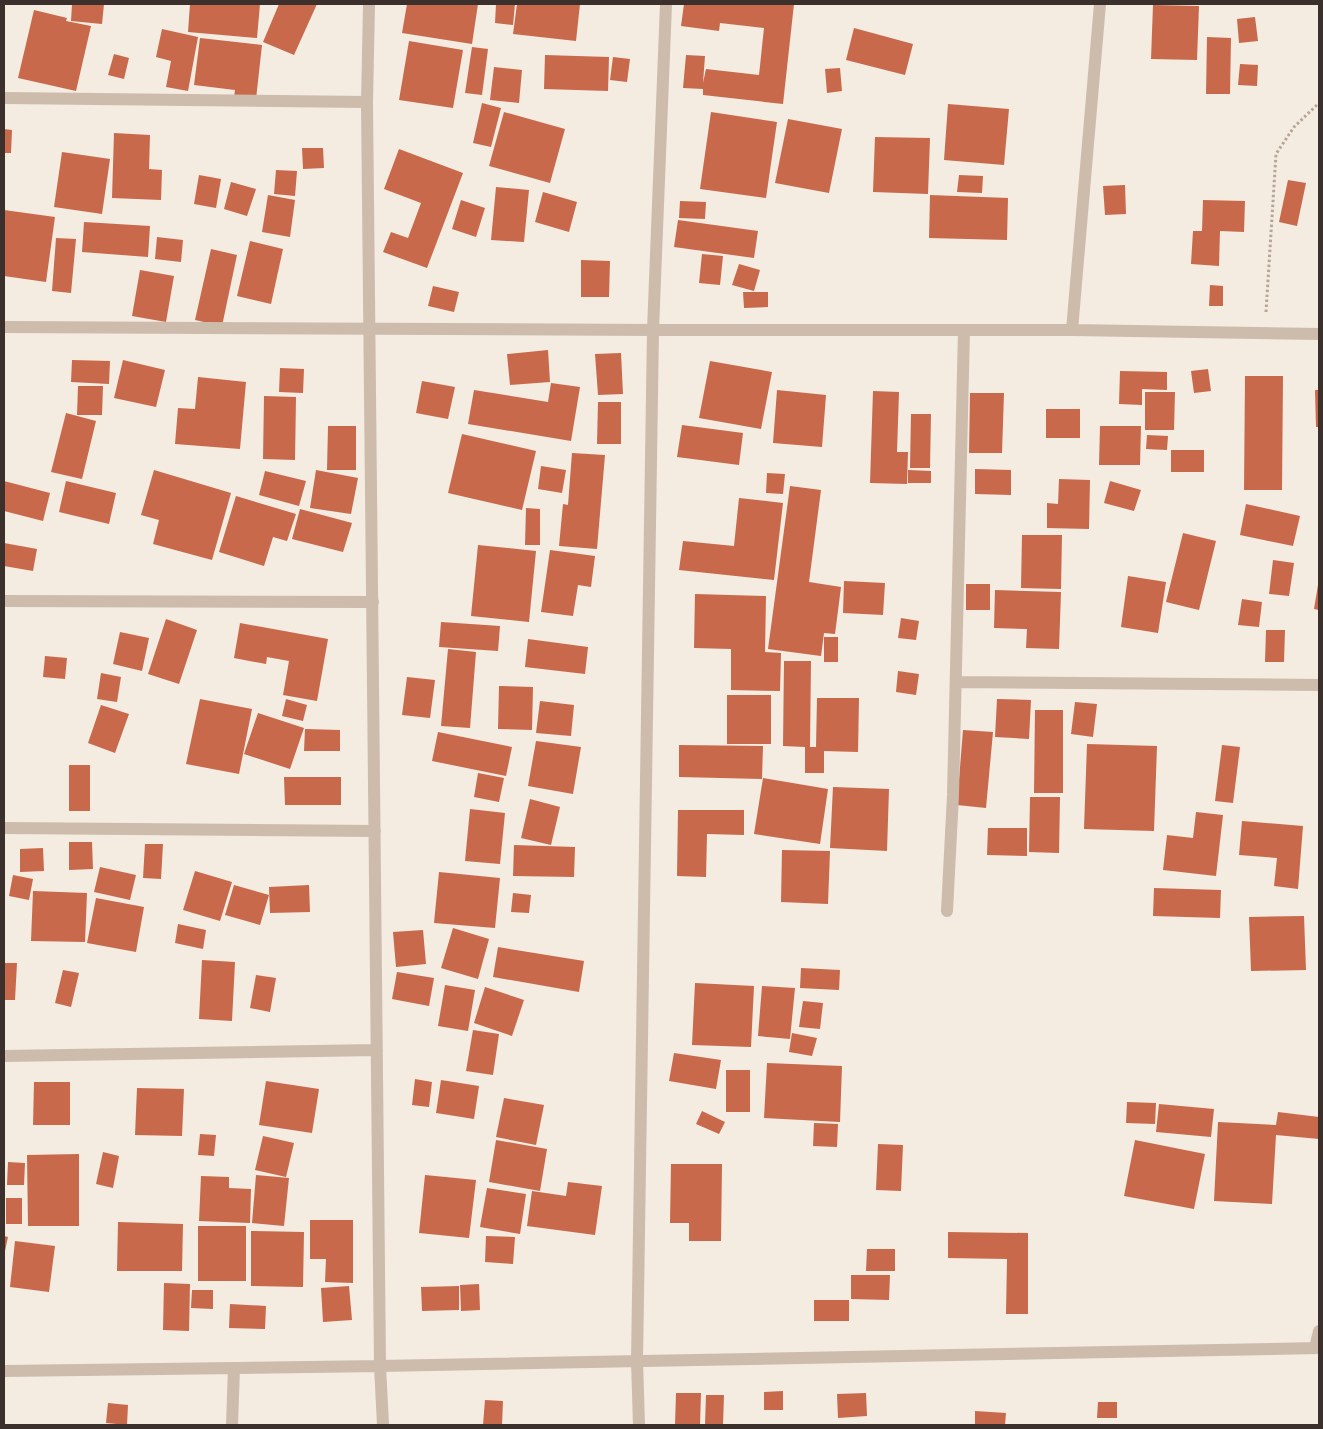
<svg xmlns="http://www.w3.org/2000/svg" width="1323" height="1429" font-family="'Noto Sans',sans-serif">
<rect width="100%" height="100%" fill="#f4ebe1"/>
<path fill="#c8694b" d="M72,4H104L102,24L71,21Z
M190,4H260L257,38L188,32Z
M279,4H317L294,55L263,42Z
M407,4H478L472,44L402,33Z
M496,4H515L513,25L495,23Z
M517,4H580L576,41L513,34Z
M684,4H794L783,104L703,95V89L683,88L686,55L705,56L703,83L706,69L759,75L764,28L720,23L719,31L681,26Z
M1153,5L1199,6L1197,60L1151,59Z
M34,10L67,18L66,21L91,26L76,91L18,78Z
M1255,17L1258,41L1239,43L1237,19Z
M854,28L913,44L905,75L846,60Z
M162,29L198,37L188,91L166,87L171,61L156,57Z
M1207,37L1231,38L1230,94H1206Z
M200,38L262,45L256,99L234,97L235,90L194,85Z
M409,41L463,50L453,108L399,100Z
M472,47L488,49L482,95L465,93Z
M114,54L129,58L124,79L108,75Z
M545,55L609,57L608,91L544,89Z
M613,57L630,59L627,82L610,80Z
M1240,64L1258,65L1257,86L1238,85Z
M494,67L522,70L519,103L490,100Z
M840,68L842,91L827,93L825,69Z
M482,103L501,108L491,147L473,143Z
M948,104L1009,109L1004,165L944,160Z
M504,112L565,129L550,183L489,166Z
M711,112L777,122L766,198L700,189Z
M788,119L842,129L829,193L775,183Z
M4,129L12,130L11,153H4Z
M114,133L150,135L149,169L162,170L161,200L112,198Z
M875,137L930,138L928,194L873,192Z
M302,148H323L324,168L303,169Z
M399,149L463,173L427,268L383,252L391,232L408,238L421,203L384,189Z
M62,152L110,159L102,214L54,207Z
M276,170L297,171L295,196L274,194Z
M199,175L221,179L216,208L194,204Z
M959,175L983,176L982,193L957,192Z
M1288,180L1306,183L1297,226L1279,222Z
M231,182L256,189L247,216L224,209Z
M1125,185L1126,214L1105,215L1103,186Z
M496,187L529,190L524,242L491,240Z
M543,192L577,202L569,232L535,222Z
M268,195L295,200L290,237L262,232Z
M930,195L1008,198L1007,240L929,238Z
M461,200L485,208L476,237L452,229Z
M1203,200L1245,201L1244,232L1220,231L1219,266L1191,264L1193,231H1202Z
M680,201L706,202L705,219L679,218Z
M4,210L55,217L46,282L4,276Z
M678,220L758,231L754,258L674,247Z
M84,222L150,226L148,257L82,252Z
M157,237L183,240L181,262L155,259Z
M56,238L76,239L71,293L52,291Z
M250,241L283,249L271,304L237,296Z
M211,249L237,255L222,326L195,320Z
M702,254L723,256L720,285L699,283Z
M581,260L610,261L609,297H581Z
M739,264L760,270L754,291L732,285Z
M140,270L174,276L166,322L132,316Z
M1210,285L1223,286V306H1209Z
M433,286L459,292L454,312L428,306Z
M743,292H768V307L744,308Z
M548,350L550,382L510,385L507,354Z
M621,353L623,394L598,395L595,354Z
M72,360L110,361L109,384L71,382Z
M123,360L165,370L156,407L114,398Z
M710,361L772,372L761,429L699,418Z
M280,368L304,369L303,393L279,392Z
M1208,369L1211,391L1194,393L1191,371Z
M1120,371L1167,372V390L1142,389V405L1119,404Z
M1245,376H1283L1282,490H1244Z
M198,377L246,382L240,449L175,444L178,408L195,409Z
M422,381L455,387L448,419L416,413Z
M551,383L580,387L571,441L468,424L474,390L548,402Z
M78,386H103L102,415H77Z
M777,390L826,395L822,447L773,443Z
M1315,390H1319V427H1316Z
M873,391L899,392L897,452H908L907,484L870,483Z
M1145,392H1175L1174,430H1145Z
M970,393H1004L1002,453H969Z
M264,396L296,397L295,460L263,459Z
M598,402H621V444H597Z
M1046,409H1080V438H1046Z
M66,413L96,421L82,479L51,472Z
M911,414H931L930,468H910Z
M682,425L743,433L739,465L677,457Z
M328,426H356V470H327Z
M1100,426H1141L1140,465H1099Z
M462,434L536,451L522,510L448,493Z
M1147,435L1168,436L1167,450L1146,449Z
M1171,450H1204V472H1171Z
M572,453L605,455L597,549L559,546L563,504L568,505Z
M541,466L566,470L562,493L538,489Z
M975,469L1011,470V495L975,494Z
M154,470L231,493L212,560L153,544L159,520L141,515Z
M316,470L358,478L351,514L310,508Z
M908,470L931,471V483H908Z
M265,471L306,481L299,506L259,495Z
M767,473L785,474L783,494L766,493Z
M1059,479L1090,480L1089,529L1047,528V503L1058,504Z
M4,481L50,493L43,521L4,511Z
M66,481L116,493L109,524L59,512Z
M1110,481L1141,490L1134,511L1104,503Z
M790,486L821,490L809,582L841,587L835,634L824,633L821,656L768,649Z
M236,496L296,514L287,541L273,537L264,566L219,552Z
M739,498L783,503L774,580L679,570L683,541L734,546Z
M1246,504L1300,516L1293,546L1240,535Z
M526,508L540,509V545H525Z
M300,509L352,523L343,552L292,539Z
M1183,533L1216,541L1199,610L1166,602Z
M1022,535H1062L1061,589L1021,588Z
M4,543L37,549L33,571L4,566Z
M478,545L536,551L529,622L471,616Z
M550,550L595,556L591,587L578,585L573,616L541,612Z
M1273,560L1294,563L1289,596L1269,594Z
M1128,576L1166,582L1158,633L1121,627Z
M844,581L885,583L883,615L843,613Z
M966,584H990V610H966Z
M1318,585H1319V610L1314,609Z
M995,590L1061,592L1059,649L1026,648L1027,629L994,628Z
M695,594L766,596L765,652L781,653L780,691L731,690V649L694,648Z
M1242,599L1262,602L1259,627L1238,625Z
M901,618L919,621L916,640L898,638Z
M166,619L197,630L179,684L148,674Z
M441,622L500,626L498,651L439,647Z
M240,623L328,639L317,701L283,695L289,661L267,657L266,664L234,658Z
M1266,630H1285L1284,662H1265Z
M120,632L149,638L142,671L113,664Z
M824,637H838V662H824Z
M528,639L588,647L585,674L525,667Z
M448,649L476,652L470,728L441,726Z
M45,656L67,658L65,679L43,677Z
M784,661H811L810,747H816L817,698H859L858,752L824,751V773H805V747L783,746Z
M898,671L919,674L916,695L896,692Z
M101,673L121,677L117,702L97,699Z
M407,677L435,680L430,718L402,715Z
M499,686L533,687L532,730L498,729Z
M727,695H771V744H727Z
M200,699L252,709L239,774L186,764Z
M286,699L307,705L303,721L282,716Z
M997,699L1031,700L1029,739L995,737Z
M540,701L574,705L571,736L536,733Z
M1075,702L1097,704L1093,737L1071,734Z
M101,705L129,714L115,753L88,743Z
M1035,710H1063V793H1034Z
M258,713L304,728L290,769L244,754Z
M305,729L340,730V751H304Z
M963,730L993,732L986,808L957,805Z
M438,732L512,747L506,776L432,761Z
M536,741L581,747L573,794L528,786Z
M1087,744L1157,746L1154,831L1084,829Z
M679,745L763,746L762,779L679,777Z
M1222,745L1240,747L1233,803L1215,801Z
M69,765H90V811H69Z
M478,773L504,778L499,802L474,797Z
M284,777H341V805H285Z
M763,778L828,789L820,844L754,834Z
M833,787L889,789L887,851L830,848Z
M1030,797H1060L1059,853L1029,852Z
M530,799L560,807L551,845L521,838Z
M470,809L505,813L500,864L465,861Z
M678,810H744V835L707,834L706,877L677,876Z
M1196,812L1223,815L1216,876L1163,870L1167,835L1193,838Z
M1242,821L1303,826L1298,889L1274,886L1277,858L1239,855Z
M988,828H1027V856L987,855Z
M69,842H92L93,869L69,870Z
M145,844H163L161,879L143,878Z
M514,845L575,847L574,877L513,876Z
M43,848L44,871L20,872V849Z
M782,850L830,851L828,904L781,902Z
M100,867L136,875L130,900L94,892Z
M195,871L232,882L220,921L183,910Z
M439,872L500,878L495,928L434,923Z
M13,875L33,879L29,900L9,896Z
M234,885L269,895L260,925L225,915Z
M309,885L310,912L270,913L269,887Z
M1154,888L1221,890L1220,918L1153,916Z
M33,891L87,893L85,942L31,941Z
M513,893L531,895L529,913L511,912Z
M96,898L144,907L136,952L87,943Z
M1304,916L1306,970L1251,971L1249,917Z
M178,924L206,930L203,949L175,943Z
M453,928L489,939L478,979L441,968Z
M423,930L426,964L396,967L393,932Z
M498,947L584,961L579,992L493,977Z
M202,960L235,962L232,1021L199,1019Z
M4,963H17L15,1000H4Z
M801,968L840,970L839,990L800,988Z
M63,970L79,973L71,1007L55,1003Z
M397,972L434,978L429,1006L392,999Z
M256,975L276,978L270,1012L250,1008Z
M695,983L754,986L751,1047L692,1045Z
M445,985L475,990L468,1031L438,1026Z
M762,986L795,988L790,1039L758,1036Z
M485,987L524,1000L512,1036L474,1023Z
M803,1001L823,1003L820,1029L799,1027Z
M473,1030L499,1034L493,1075L466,1071Z
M792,1033L817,1038L812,1056L789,1052Z
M674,1053L721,1060L716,1089L669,1081Z
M767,1063L842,1066L840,1122L764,1118Z
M726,1070H750V1112H726Z
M415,1079L432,1082L429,1107L412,1105Z
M441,1080L479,1086L474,1119L436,1113Z
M266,1081L319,1089L312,1133L259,1125Z
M34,1082H70V1125H33Z
M137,1088L184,1089L182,1136L135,1135Z
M504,1098L544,1105L536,1145L496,1137Z
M1127,1102L1156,1103L1155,1124L1126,1123Z
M1159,1104L1214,1109L1211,1137L1156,1132Z
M702,1111L725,1122L719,1134L696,1124Z
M1278,1112L1319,1117V1139L1276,1135L1272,1204L1214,1201L1218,1122L1276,1125Z
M814,1123L838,1124L837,1147L813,1146Z
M200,1134L216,1135L214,1156L198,1155Z
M263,1136L294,1143L286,1177L255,1170Z
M496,1140L547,1149L540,1191L489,1182Z
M1135,1140L1205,1154L1194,1209L1124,1196Z
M878,1144L903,1145L901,1191L876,1190Z
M103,1152L119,1156L113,1188L96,1184Z
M79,1154V1226H28L27,1155Z
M8,1162L25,1163L24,1185H7Z
M671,1164H722L721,1241H689V1223H670Z
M256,1175L289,1178L284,1226L252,1223Z
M425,1175L476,1180L469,1238L419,1233Z
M201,1176L229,1177V1188L251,1189L250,1223L199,1221Z
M568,1182L602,1186L595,1235L527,1226L532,1191L566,1196Z
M487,1188L526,1194L520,1234L480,1227Z
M6,1198H22V1224H6Z
M310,1220H353V1283L325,1282L326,1259H310Z
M118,1222L183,1224L182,1271H117Z
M198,1226H246V1281H198Z
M251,1231L304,1232L303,1287L251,1286Z
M948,1232L1028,1233V1314H1006L1007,1259L948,1258Z
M4,1236L8,1237L5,1251H4Z
M486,1236L515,1237L513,1264L485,1262Z
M15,1241L55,1246L49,1292L10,1287Z
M867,1249H895V1271H866Z
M851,1275H890L889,1300L851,1299Z
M164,1283L190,1284L189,1331L163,1330Z
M479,1284L480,1310L461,1311L460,1285Z
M349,1286L352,1320L323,1322L321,1288Z
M459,1286V1310L422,1311L421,1287Z
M192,1290H213V1309L191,1308Z
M814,1300H849V1321H814Z
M230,1304L266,1306L265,1329L229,1328Z
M783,1391V1410H764V1392Z
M676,1393H701L700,1425H675Z
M866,1393L867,1416L838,1418L837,1394Z
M706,1395H724L723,1425H705Z
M485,1400L503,1401L502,1425H483Z
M1098,1402H1117V1418H1097Z
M108,1403L128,1405L127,1425L106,1423Z
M975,1411L1006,1413L1005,1425H975Z"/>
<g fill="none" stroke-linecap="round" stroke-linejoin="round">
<path stroke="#b9a596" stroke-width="3" stroke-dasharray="2.5 2.5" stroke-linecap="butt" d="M1266,312L1276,154L1294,127L1319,103"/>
<path stroke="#cdbbac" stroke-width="12" d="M369,4L367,102L380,1366L383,1425
M4,98L367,102
M4,327L653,330H1072L1319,334
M1072,330L1100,4
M4,601L373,602
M956,682L1319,685
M4,828L375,831
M947,911L953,795L964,330
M4,1056L377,1050
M1315,1348L1319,1331
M4,1371L380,1366L1319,1348
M232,1425L234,1368
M639,1425L637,1361L653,330L666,4"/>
</g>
<rect width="1323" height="1429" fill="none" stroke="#3b302b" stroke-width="10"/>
</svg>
